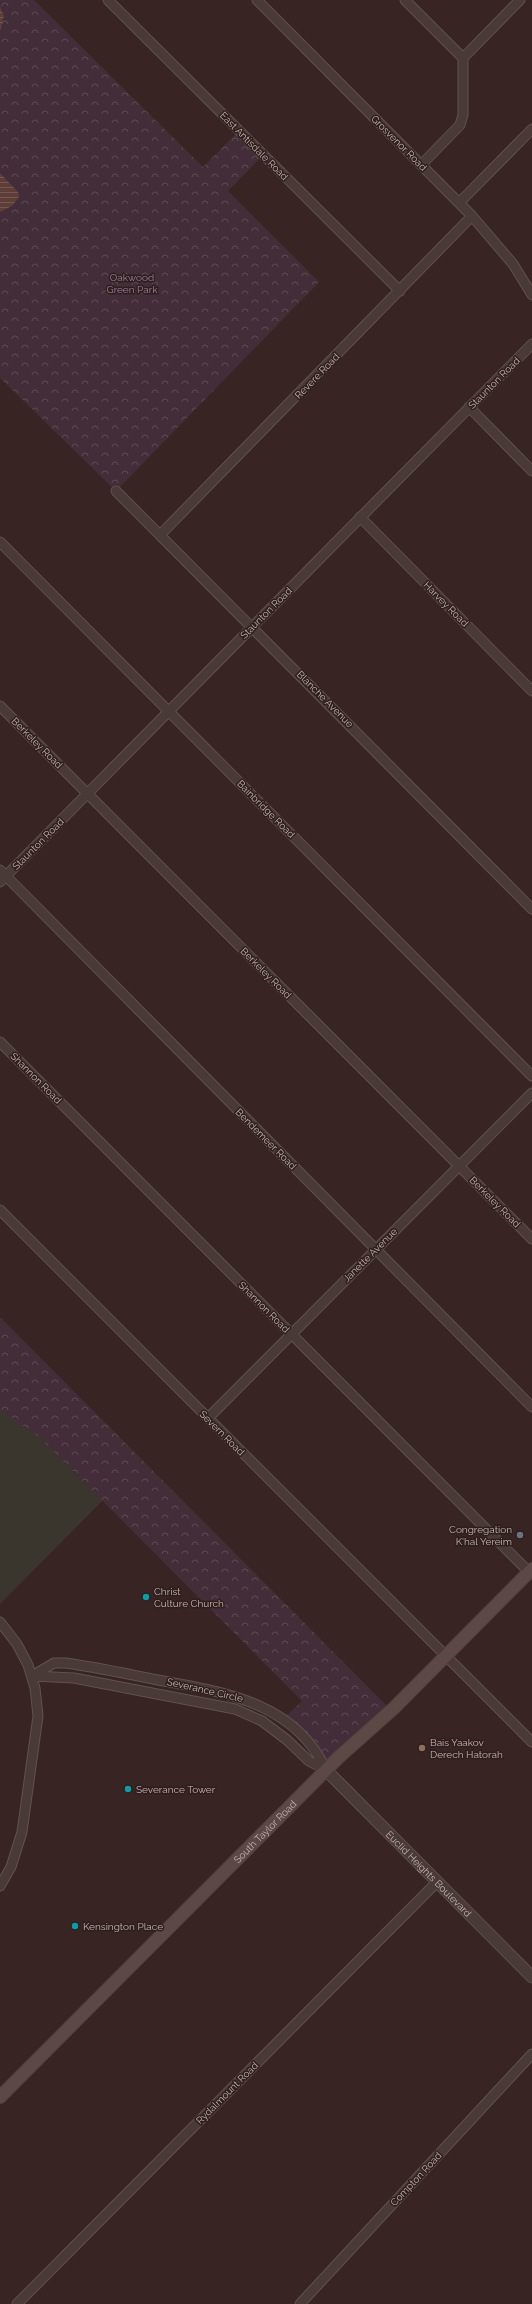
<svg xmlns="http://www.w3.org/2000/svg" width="532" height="2304" font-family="Raleway,sans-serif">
<defs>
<pattern id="forest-crowns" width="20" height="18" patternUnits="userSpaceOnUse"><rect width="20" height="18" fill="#432d39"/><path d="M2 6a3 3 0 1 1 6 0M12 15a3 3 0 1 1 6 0" fill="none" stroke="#5d4953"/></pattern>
<pattern id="water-rules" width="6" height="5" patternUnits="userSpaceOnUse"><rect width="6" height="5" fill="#5e3c38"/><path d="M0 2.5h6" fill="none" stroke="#745652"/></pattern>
</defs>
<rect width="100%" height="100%" fill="#382523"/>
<path fill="#3a362e" d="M0,1364L119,1484L0,1604Z"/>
<path fill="url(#forest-crowns)" d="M0,0H34L203,167L236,134L260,158L228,191L319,282L116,491L0,378Z
M0,1317L386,1705L394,1708L326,1770L283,1719L302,1701L38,1436L0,1410Z"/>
<path fill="url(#water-rules)" d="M0,7L4,16L0,31Z
M0,173L18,192L19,197L12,206L0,212Z"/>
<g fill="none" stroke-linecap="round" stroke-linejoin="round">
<defs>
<path id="minor" d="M108,0L400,291
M257,0L472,216L513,264L532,295
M405,0L463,58
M421,165L460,125L463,115V58L520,0
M459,203L532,129
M469,407L532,471
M116,491L532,909
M360,517L532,691
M160,535L472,216
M0,542L532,1076
M0,706L532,1239
M0,870L532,1407
M0,882L532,344
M0,1042L529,1572
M0,1210L532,1742
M208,1418L532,1093
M0,1622L17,1644L28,1665L35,1688L38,1716L22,1832L11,1867L0,1886
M32,1676L54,1663H65C96,1667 127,1674 158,1680C223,1692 295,1702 326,1770
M32,1676L74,1678L235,1709L262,1721L287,1740L309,1761L326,1770
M17,2304L437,1882
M300,2304L532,2054"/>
<g id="tertiary">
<path id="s1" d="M326,1770L532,1977"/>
</g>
<g id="secondary">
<path id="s2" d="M0,2097L339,1757L394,1708L532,1569"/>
</g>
</defs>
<use href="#minor" stroke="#61514f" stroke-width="11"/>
<use href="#tertiary" stroke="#61514f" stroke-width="13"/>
<use href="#secondary" stroke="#524240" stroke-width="14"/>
<use href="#minor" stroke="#493937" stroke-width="9"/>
<use href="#tertiary" stroke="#493937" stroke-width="11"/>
<use href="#secondary" stroke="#5c4845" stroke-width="12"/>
</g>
<circle fill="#6b7280" stroke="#2e1e1c" stroke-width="1.5" cx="520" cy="1535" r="4"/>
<g fill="#0f9aa8" stroke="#2e1e1c" stroke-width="1.5">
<circle cx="146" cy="1597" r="4"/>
<circle cx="128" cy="1789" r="4"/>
<circle cx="75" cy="1926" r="4"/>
</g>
<circle fill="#8d6e63" stroke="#2e1e1c" stroke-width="1.5" cx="422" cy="1748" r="4"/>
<g text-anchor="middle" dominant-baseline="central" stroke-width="3" stroke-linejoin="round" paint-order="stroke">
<g font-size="10" fill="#c5b4b2" stroke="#2e1e1c">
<text transform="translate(399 143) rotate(45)">Grosvenor Road</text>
<text transform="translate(254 146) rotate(45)">East Antisdale Road</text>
<text transform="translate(317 376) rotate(-46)">Revere Road</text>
<text transform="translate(494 383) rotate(-45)">Staunton Road</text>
<text transform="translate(446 604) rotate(45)">Harvey Road</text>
<text transform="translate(266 613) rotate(-45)">Staunton Road</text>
<text transform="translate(325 699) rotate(45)">Blanche Avenue</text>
<text transform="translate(37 743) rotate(45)">Berkeley Road</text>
<text transform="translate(266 809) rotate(45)">Bainbridge Road</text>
<text transform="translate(38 844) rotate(-45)">Staunton Road</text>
<text transform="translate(266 973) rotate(45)">Berkeley Road</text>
<text transform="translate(36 1078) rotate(45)">Shannon Road</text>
<text transform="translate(266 1139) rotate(45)">Bendemeer Road</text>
<text transform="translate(495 1202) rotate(45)">Berkeley Road</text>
<text transform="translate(370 1255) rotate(-45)">Janette Avenue</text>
<text transform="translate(264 1307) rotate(45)">Shannon Road</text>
<text transform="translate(222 1433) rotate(45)">Severn Road</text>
<text transform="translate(205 1690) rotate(13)">Severance Circle</text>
<text stroke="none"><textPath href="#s2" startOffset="375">South Taylor Road</textPath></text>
<text stroke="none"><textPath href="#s1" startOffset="146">Euclid Heights Boulevard</textPath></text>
<text transform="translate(227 2093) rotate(-45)">Rydalmount Road</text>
<text transform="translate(416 2179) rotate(-47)">Compton Road</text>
</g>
<g font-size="10" fill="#9b81a4" stroke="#2e1e1c">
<text x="132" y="277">Oakwood<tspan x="132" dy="12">Green Park</tspan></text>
</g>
<g font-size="10" fill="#c5b4b2" stroke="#2e1e1c" text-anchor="start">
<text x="512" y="1529" text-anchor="end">Congregation<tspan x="512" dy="12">K'hal Yereim</tspan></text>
<text x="154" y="1591">Christ<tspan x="154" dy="12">Culture Church</tspan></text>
<text x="430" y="1742">Bais Yaakov<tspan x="430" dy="12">Derech Hatorah</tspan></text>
<text x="136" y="1789">Severance Tower</text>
<text x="83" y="1926">Kensington Place</text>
</g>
</g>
</svg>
